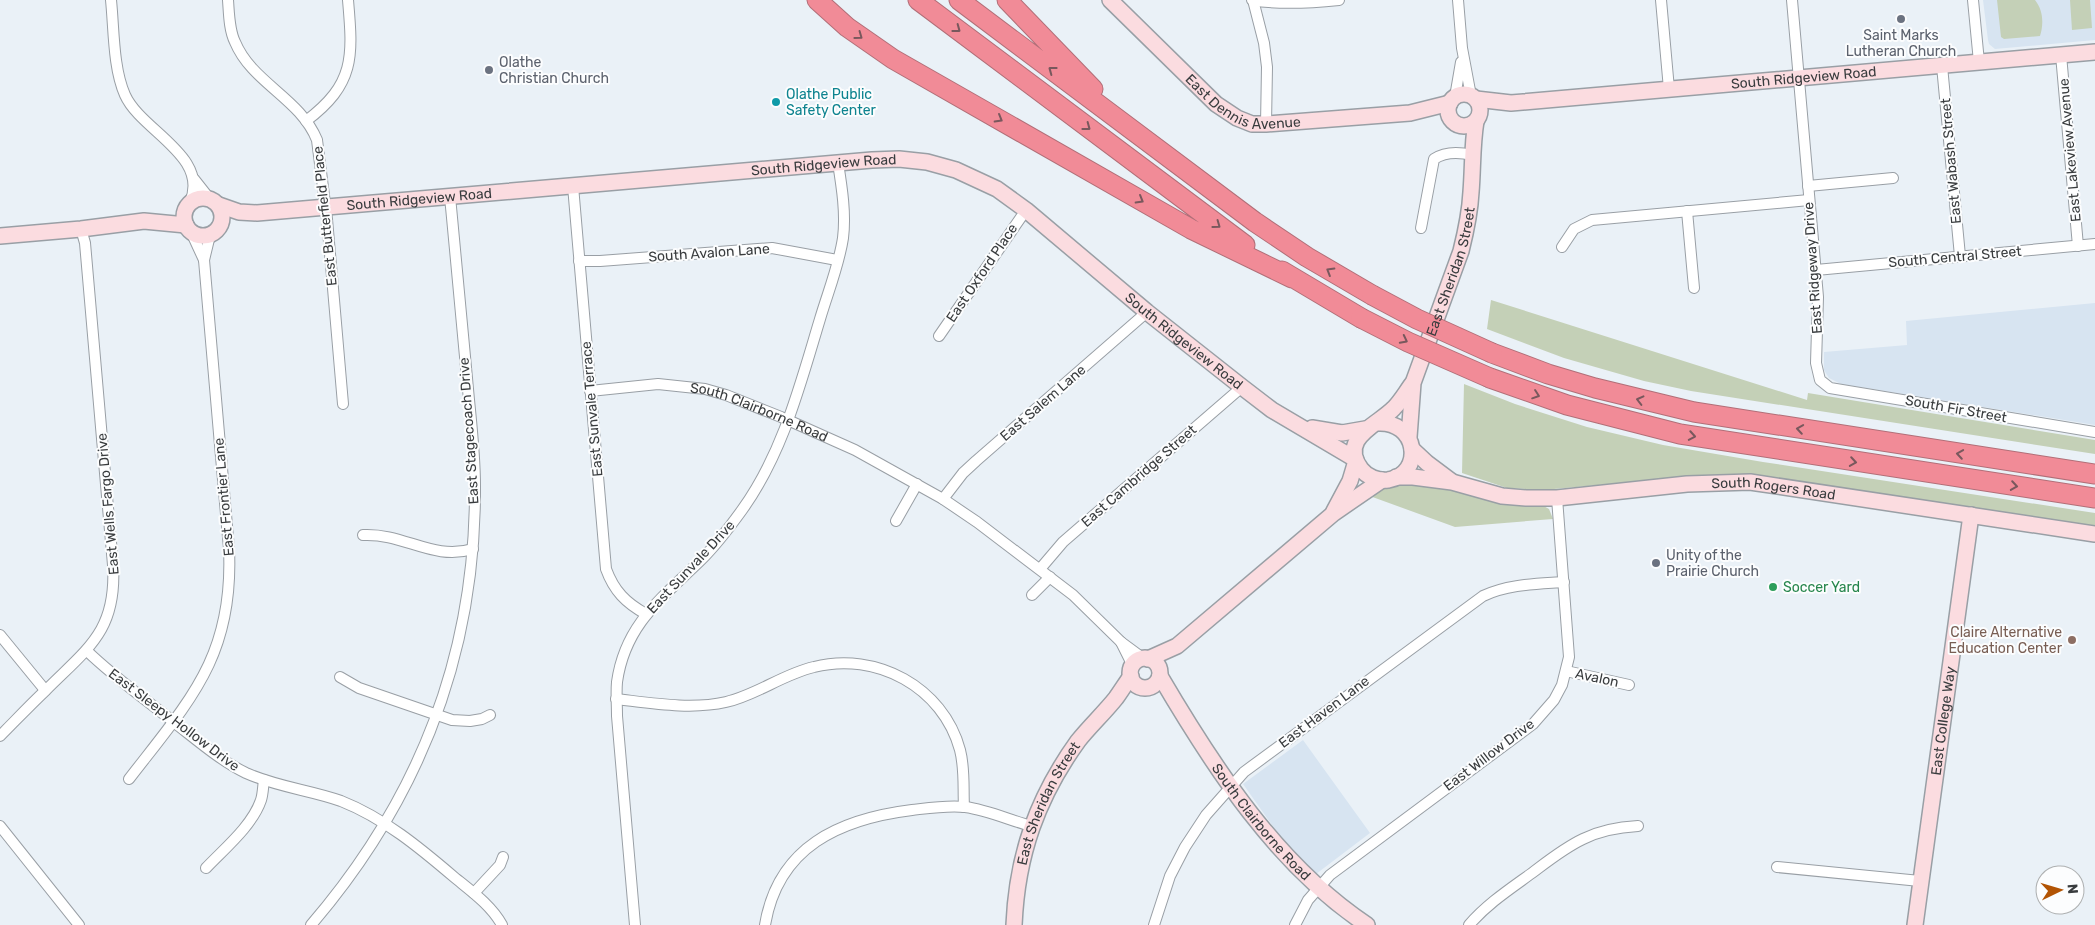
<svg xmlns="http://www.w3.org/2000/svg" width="2095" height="925" font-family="Rubik,sans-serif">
<rect width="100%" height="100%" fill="#eaf1f7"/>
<path fill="#d7e4f1" d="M1983,0H2095V40L1995,49L1989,44L1988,40Z
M2095,303V425L1841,384L1829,378L1824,370V352L1907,345L1906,321Z
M1303,740L1370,833L1316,874L1277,832L1243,784Z"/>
<path fill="#c4d0b7" d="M1997,0H2035C2043,10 2044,23 2040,36L2004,39L2001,37Z
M2070,0H2090L2092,28L2072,30Z
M1491,300L1807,400L1808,393L2095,440V454L1691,391L1644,381L1564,358L1487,329Z
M1464,384L1515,404L1587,427L1663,445L1763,462L2095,513V527L1764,476L1709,475L1543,490L1507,488L1462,473Z
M1395,482L1432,485L1488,500L1540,504L1549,509L1553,519L1455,527L1367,495Z"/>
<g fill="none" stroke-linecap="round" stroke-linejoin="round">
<defs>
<g id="street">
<path d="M111,0C114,29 113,68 125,95C141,131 210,156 190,202"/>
<path d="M228,0C229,13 229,30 235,42C252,83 300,98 317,140L327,219L343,404"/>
<path d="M1252,0C1280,5 1310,3 1339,0"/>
<path d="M1253,0L1264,43L1267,67L1266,124"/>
<path d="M1458,0L1462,48L1471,96"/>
<path d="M1661,0L1669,89"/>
<path d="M1792,0L1818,297L1816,363L1820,380L1830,388L1842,390L2095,432"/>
<path d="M1973,0L1979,62"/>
<path d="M2061,55L2078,246"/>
<path d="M1942,66L1960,256"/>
<path d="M1455,97L1461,62"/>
<path d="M306,121C355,84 353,57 348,0"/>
<path d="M194,179L209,198"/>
<path d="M573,186L606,569C614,591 626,603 646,614"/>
<path d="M1808,186L1893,178"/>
<path d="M1687,211L1694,288"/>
<path d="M1421,228L1434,159C1446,151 1459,152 1472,155"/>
<path d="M192,234L204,260"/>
<path d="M1562,247L1574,229L1592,220L1809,200"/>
<path d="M579,261H600L772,248L837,260"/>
<path d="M1816,270L2095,244"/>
<path d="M939,336L1026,210"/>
<path id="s1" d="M590,391L658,384L705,389L726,395L781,417L855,450L943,499L977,522L1073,595L1121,642L1144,659"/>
<path d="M943,499L963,473L976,461L1147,312"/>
<path d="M896,521L917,484"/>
<path d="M363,535C405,533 432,561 473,549"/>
<path d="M1040,569L1063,542L1242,387"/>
<path d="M1032,595L1050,577"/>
<path d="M0,635L45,690"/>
<path d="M1121,642L1133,666"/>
<path d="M87,651C115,678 145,699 175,723C197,740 221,761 246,773C277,787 310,790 341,801C384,818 420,848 454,877C471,891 491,905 502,925"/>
<path d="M1566,671L1629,685"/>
<path d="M340,677L359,688L452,720L470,721L482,719L490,715"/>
<path d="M616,699C651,703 691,710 726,702C757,695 783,674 814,667C876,651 943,687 960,750C965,769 963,788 964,807"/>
<path d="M0,736C15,721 30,705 46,690C88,648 117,631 113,565L85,243L81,229"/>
<path d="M129,779C190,700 234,656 229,549L204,260L210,235"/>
<path d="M0,826L79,925"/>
<path d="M1777,867L1920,881"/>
<path d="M206,868C225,848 252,826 261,800C263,794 263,786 264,780"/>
<path d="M474,893L500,865L503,857"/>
<path d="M311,925C420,798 476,654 475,486C475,450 470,414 467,378C461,317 456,257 450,197"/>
<path d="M635,925L617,716C617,705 616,693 617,682C625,624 663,597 701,560C716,545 729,528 742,510C783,453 800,385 820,319C828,292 839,265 843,238C846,214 842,188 838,163"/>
<path d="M765,925C778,847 839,819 912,810C929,808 948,805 965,807C988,810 1009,820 1031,826"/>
<path d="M1154,925L1170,876L1185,847L1206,815L1244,772L1483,596C1508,584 1537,584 1564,582"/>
<path d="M1295,925L1308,900L1330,875L1533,724L1554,700L1562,685L1569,657L1557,498"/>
<path d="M1469,925C1487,904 1510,889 1532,873C1548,861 1564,848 1583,839C1601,830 1619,827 1638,826"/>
</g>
<g id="secondary">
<path id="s2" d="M1110,0L1216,104L1237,118L1252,124H1266L1410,113L1450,103"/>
<circle cx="1464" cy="110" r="16"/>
<path id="s3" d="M1476,99L1511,103L2095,52"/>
<circle cx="203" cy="217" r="19"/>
<path id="s4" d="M219,205L239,212L257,213L872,160L899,159L927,162L956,170L997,189L1026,210L1147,312L1242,387L1272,410L1355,459"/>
<path d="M0,236L81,229L144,221L186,225"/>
<path d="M1377,423C1418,420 1425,474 1388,480C1378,481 1367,477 1361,469C1338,438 1378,425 1394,408C1401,401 1406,392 1412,384"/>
<path d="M1312,428L1342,433L1365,429"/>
<path id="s5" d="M1409,437L1413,383L1461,251C1466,231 1470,212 1471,192C1473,168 1472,145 1476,121"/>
<path d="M1412,449L1427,463L1451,481"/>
<path id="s6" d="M1396,477H1413L1452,482L1502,496L1526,498H1557L1687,484L1750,482L2095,534"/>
<path d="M1334,511L1350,481L1356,461"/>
<circle cx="1145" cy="673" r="15"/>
<path d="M1148,659L1177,646L1334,513L1382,480"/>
<path id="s7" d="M1160,676C1214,768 1277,865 1367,925"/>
<path id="s8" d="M1014,925C1017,855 1037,798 1078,741C1090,726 1104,713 1116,698C1121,691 1126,683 1131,676"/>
<path id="s9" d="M1915,925L1971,515"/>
</g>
<path id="highway" d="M817,0L847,27L893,59L1191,229L1292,278
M918,0L1245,245
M959,0L1255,222L1307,257L1372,295
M1007,0L1093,89
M1282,271L1361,318
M1492,353L1548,374L1595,388L1694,412L2095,474
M1490,378L1567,405L1680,434L2095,498"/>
</defs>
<use href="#street" stroke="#999fa5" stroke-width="12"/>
<use href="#secondary" stroke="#999fa5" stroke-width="18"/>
<use href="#highway" stroke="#b16f78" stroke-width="21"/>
<use href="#street" stroke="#fff" stroke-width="10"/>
<use href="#secondary" stroke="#fbdce0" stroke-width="15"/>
<use href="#highway" stroke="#f18b97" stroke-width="19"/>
<defs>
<path id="highway-bridge" d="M1372,295L1417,319L1492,353
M1361,318L1408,342L1490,378"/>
</defs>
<use href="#highway-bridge" stroke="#b16f78" stroke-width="21" stroke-linecap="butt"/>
<use href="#highway-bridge" stroke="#f18b97" stroke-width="19"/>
</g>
<defs><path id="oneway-chevron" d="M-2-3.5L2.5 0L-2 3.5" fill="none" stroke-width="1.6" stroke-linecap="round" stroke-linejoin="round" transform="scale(1.25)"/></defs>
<g stroke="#79585d">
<use href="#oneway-chevron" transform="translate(957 29) rotate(37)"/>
<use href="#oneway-chevron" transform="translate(859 36) rotate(36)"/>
<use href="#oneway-chevron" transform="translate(1052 70) rotate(-143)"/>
<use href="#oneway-chevron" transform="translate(999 119) rotate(30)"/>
<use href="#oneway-chevron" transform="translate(1087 127) rotate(37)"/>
<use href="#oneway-chevron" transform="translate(1140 200) rotate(30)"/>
<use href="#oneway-chevron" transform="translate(1217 225) rotate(36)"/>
<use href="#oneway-chevron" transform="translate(1330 271) rotate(-149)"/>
<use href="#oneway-chevron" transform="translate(1404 340) rotate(27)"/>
<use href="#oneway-chevron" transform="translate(1536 395) rotate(19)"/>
<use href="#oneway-chevron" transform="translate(1640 400) rotate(-166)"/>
<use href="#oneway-chevron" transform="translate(1800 429) rotate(-171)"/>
<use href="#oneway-chevron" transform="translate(1692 436) rotate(10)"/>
<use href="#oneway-chevron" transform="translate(1960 454) rotate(-171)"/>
<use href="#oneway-chevron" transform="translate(1853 462) rotate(9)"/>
<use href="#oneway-chevron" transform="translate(2014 486) rotate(9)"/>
</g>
<g fill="#6b7280" stroke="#fcfdfe" stroke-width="2">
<circle cx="1901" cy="19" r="5"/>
<circle cx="489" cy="70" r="5"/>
<circle cx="1656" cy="563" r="5"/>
</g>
<circle fill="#0f9aa8" stroke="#fcfdfe" stroke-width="2" cx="776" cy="102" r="5"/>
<circle fill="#2e9e5b" stroke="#fcfdfe" stroke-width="2" cx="1773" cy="587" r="5"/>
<circle fill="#8d6e63" stroke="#fcfdfe" stroke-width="2" cx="2072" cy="640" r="5"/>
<g text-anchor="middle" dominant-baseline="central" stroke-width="4" stroke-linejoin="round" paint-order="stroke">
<g font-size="14" fill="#5b616d" stroke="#fcfdfe" text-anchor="start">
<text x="1901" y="35" text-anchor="middle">Saint Marks<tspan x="1901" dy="16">Lutheran Church</tspan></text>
<text x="499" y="62">Olathe<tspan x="499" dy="16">Christian Church</tspan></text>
<text x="1666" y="555">Unity of the<tspan x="1666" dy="16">Prairie Church</tspan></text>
</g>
<g font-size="14" fill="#393c3e" stroke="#fcfdfe">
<text stroke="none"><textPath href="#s3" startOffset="329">South Ridgeview Road</textPath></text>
<text stroke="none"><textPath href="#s2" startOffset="174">East Dennis Avenue</textPath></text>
<text transform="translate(2070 150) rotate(-95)">East Lakeview Avenue</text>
<text transform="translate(1951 161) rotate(-95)">East Wabash Street</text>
<text stroke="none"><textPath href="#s4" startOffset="608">South Ridgeview Road</textPath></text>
<text stroke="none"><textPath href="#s4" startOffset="202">South Ridgeview Road</textPath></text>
<text transform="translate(325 216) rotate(-96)">East Butterfield Place</text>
<text transform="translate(709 253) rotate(-4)">South Avalon Lane</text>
<text transform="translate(1955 257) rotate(-5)">South Central Street</text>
<text transform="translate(1813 268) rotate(-94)">East Ridgeway Drive</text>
<text stroke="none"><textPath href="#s5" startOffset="172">East Sheridan Street</textPath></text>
<text transform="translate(982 273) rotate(-56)">East Oxford Place</text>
<text stroke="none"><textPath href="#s4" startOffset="1028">South Ridgeview Road</textPath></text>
<text transform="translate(1043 403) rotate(-41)">East Salem Lane</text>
<text transform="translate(592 409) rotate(-95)">East Sunvale Terrace</text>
<text transform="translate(1956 409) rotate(10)">South Fir Street</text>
<text stroke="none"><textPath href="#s1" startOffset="174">South Clairborne Road</textPath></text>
<text transform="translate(469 431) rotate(-94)">East Stagecoach Drive</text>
<text transform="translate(1139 476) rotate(-41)">East Cambridge Street</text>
<text stroke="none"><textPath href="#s6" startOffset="381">South Rogers Road</textPath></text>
<text transform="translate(224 497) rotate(-95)">East Frontier Lane</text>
<text transform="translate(108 504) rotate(-95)">East Wells Fargo Drive</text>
<text transform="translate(691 567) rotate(-47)">East Sunvale Drive</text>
<text transform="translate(1597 678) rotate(12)">Avalon</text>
<text transform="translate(1324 712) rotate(-37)">East Haven Lane</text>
<text transform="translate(174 720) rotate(37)">East Sleepy Hollow Drive</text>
<text stroke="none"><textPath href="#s9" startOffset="206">East College Way</textPath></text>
<text transform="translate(1489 755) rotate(-37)">East Willow Drive</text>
<text stroke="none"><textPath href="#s8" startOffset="128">East Sheridan Street</textPath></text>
<text stroke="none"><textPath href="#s7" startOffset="178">South Clairborne Road</textPath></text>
</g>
<g font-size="14" fill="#0d838f" stroke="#fcfdfe" text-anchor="start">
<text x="786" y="94">Olathe Public<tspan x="786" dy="16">Safety Center</tspan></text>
</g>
<g font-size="14" fill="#27864d" stroke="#fcfdfe" text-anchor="start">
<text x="1783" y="587">Soccer Yard</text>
</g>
<g font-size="14" fill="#785e54" stroke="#fcfdfe" text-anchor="end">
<text x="2062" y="632">Claire Alternative<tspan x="2062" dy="16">Education Center</tspan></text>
</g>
</g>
<g transform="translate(2060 890) rotate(85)"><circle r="24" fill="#fcfdfe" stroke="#aeb0b1"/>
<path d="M0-4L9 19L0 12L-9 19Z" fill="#b25404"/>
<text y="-8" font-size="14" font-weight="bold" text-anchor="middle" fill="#393c3e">N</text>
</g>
</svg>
